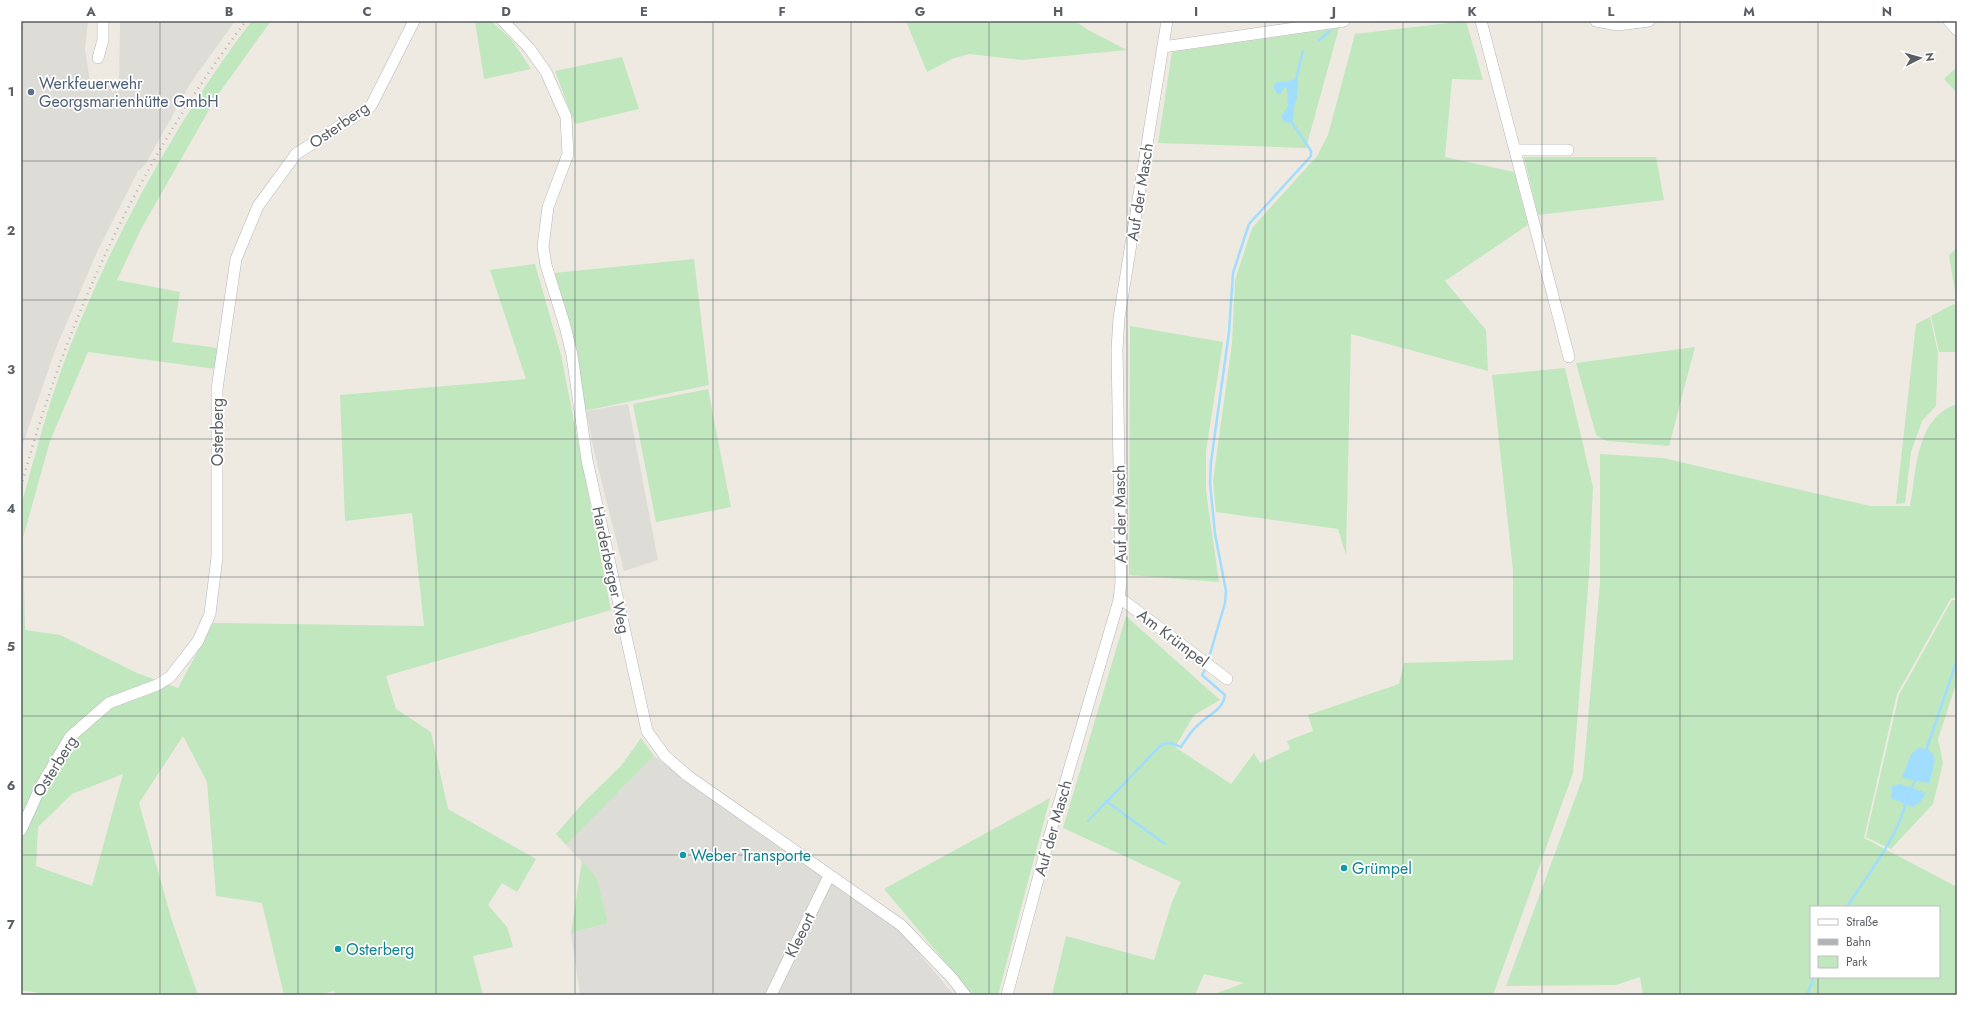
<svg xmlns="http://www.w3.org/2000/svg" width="1978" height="1016" font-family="Jost,sans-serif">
<rect width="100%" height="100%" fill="#eeeae2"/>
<path fill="#dedcd7" d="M21,21H88L85,49L90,82L119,87L120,21H235L190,84L145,165L138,171L97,252L56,348L21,449Z
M628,404L658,560L624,571L594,451L586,411Z
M654,756L903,934L954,995H580L571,933L608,923L597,878L566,845Z"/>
<path fill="#c0e7bd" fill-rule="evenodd" d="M252,21H271L217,96L141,229L117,280L180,292L172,342L218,348L216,369L88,352L50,441L23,538L25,630L60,635L137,673L178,688L213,623L424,626L412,513L345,521L340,395L526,379L490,270L535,264L561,355L611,610L386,676L396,709L431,732L448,809L536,859L517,892L502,883L488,905L507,927L513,947L473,956L483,995H336L334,991L316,995H284L262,903L216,896L207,782L183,736L139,803L172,921L198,995H50L21,990V506C36,451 50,397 71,344C101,269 137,197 179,128C202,91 225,55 252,21ZM123,774L92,886L36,866L38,827L72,794Z
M475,21H491L511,39L531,69L484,79Z
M906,21H1075L1090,31L1127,50L1022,60L969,54L952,59L927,72Z
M1466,21L1483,80L1452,79L1445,157L1514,172L1528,225L1445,281L1486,330L1488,371L1351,334L1346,555L1338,529L1216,512L1213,481L1232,343L1235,280L1252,228L1317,156L1328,135L1355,34Z
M1339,28L1306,148L1158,143L1172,52Z
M622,57L639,109L575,124L555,71Z
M1957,67V93L1944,79Z
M1524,157H1656L1664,200L1538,215Z
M1957,248V304L1949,255Z
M694,259L709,385L584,411L577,349L554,273Z
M1954,304L1957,305V352H1939L1931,316Z
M1930,317L1938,353L1936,406L1922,421L1911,452L1905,503L1896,504L1916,324Z
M1130,326L1223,342L1206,451V491L1219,582L1129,575Z
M1695,347L1669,446L1607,441L1596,435L1576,363Z
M1565,368L1593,487L1589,575L1573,773L1493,995H1212L1244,983L1204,974L1195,995H1052L1066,936L1154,960L1172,902L1181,882L1063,828L1126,616L1220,700L1194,715L1175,747L1231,784L1254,753L1260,763L1290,749L1287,741L1313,731L1308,715L1399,684L1404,663L1513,660V571L1492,375Z
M708,389L731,507L656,522L633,404Z
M1957,404V598H1951L1897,694L1864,838L1957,887V995H1643L1640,977L1616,985L1506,986L1583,777L1600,583V454L1663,458L1870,506H1910C1917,471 1915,418 1957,404ZM1811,907H1939V977H1811Z
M1952,600H1957V681L1938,739L1943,763L1933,804L1891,849L1866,837L1899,695Z
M641,738L654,756L566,845L556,834L585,801L621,766Z
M1050,798L998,995H973L884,889Z
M582,861L597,878L608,923L571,933Z"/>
<path fill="#a1ddff" d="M1298,77C1298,87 1298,95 1295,104C1292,112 1296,114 1291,123L1284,122L1281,117L1288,106L1287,88L1285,87L1280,94H1277L1273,86L1277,82H1286Z
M1918,748C1943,749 1933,768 1929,783L1902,778L1911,754Z
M1900,784L1926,793L1920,802L1912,807L1891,798L1892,786Z"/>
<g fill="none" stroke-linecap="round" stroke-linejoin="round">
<path stroke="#a1ddff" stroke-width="2.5" d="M1319,40L1330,31
M1296,79L1303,51
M1208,661L1225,603L1226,591L1215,534L1210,483L1211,462L1229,332L1233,273L1245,236L1249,224L1311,156V151L1291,121
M1927,748L1957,660
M1911,788L1915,781
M1106,801L1165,844
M1088,821L1162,744L1171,743L1181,747C1186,739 1191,731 1198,725C1208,715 1223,710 1225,695L1202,675L1206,668
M1847,907C1865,878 1899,836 1905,804
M1807,995L1814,977"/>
<defs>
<path id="minor" d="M503,21L529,48L546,72L566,117L568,154L548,207L543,247L546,265L565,326L572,355L587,460L647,731L665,756L688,776L901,925L952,978L965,995
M1481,21L1569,357
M1596,21L1618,25L1649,21
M1949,21L1957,30
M1163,47L1344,21
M98,58L103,40V21
M1515,150H1568
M1119,600L1124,601L1227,679
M21,830L41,786L70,737L109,703L157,685L170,677L198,641L210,614L217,557V389L236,259L258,206L296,154L371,106L414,21
M771,995L829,876
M1007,995L1049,838L1119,600L1121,582L1117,349L1119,318L1167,21"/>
</defs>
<use href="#minor" stroke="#b3b6ba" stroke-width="12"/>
<use href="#minor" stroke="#fff" stroke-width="11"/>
<path stroke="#b2b3b4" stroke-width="2.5" stroke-dasharray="1 5" stroke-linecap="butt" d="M21,35L23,21
M21,487C66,319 140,160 246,21"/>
</g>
<path fill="none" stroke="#5a5f64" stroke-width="1" stroke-opacity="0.55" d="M160,21V995M298,21V995M436,21V995M575,21V995M713,21V995M851,21V995M989,21V995M1127,21V995M1265,21V995M1403,21V995M1542,21V995M1680,21V995M1818,21V907M21,161H1957M21,300H1957M21,439H1957M21,577H1957M21,716H1957M21,855H1957M1818,977V995"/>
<circle fill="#5c6f8a" stroke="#fff" stroke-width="1.5" cx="31" cy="92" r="4"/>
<g fill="#0f9aa8" stroke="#fff" stroke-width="1.5">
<circle cx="683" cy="855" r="4"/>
<circle cx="1344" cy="868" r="4"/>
<circle cx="338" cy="949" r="4"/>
</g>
<g text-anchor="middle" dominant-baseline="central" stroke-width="3.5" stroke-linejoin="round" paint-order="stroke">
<g font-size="16" fill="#4e5e75" stroke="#fff" text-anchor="start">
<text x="39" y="83">Werkfeuerwehr<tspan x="39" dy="18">Georgsmarienhütte GmbH</tspan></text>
</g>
<g font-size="16" fill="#5a5f64" stroke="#fff">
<text transform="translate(339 125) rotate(-35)">Osterberg</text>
<text transform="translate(1140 192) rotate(-81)">Auf der Masch</text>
<text transform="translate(217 432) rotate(-90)">Osterberg</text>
<text transform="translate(1120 514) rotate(-91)">Auf der Masch</text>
<text transform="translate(611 570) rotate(78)">Harderberger Weg</text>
<text transform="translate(1173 638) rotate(37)">Am Krümpel</text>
<text transform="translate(55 766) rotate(-58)">Osterberg</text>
<text transform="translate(1053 828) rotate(-74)">Auf der Masch</text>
<text transform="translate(800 935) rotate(-64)">Kleeort</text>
</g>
<g font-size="16" fill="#0d838f" stroke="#fff" text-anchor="start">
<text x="691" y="855">Weber Transporte</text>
<text x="1352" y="868">Grümpel</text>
<text x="346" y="949">Osterberg</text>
</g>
</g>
<rect width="1978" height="1016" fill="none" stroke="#ffffff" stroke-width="44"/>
<rect x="1810" y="906" width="130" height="72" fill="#ffffff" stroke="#bdbfc1"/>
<rect x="1818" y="919" width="20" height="6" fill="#ffffff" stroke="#bdbfc1"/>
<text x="1846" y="926" font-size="12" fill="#5a5f64">Straße</text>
<rect x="1818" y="939" width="20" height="6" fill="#b2b3b4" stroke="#bdbfc1"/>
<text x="1846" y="946" font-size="12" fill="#5a5f64">Bahn</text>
<rect x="1818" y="956" width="20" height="12" fill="#c0e7bd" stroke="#bdbfc1"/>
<text x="1846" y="966" font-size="12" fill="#5a5f64">Park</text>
<g transform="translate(1920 58) rotate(84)" stroke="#ffffff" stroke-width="3" paint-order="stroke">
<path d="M0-3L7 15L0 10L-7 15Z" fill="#5a5f64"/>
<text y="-6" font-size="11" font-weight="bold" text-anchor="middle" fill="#5a5f64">N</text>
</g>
<rect x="22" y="22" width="1934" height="972" fill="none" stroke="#5a5f64" stroke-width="1.5"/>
<g font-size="13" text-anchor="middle" font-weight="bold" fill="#5a5f64">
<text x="91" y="16">A</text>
<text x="229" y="16">B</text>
<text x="367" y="16">C</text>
<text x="506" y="16">D</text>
<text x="644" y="16">E</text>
<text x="782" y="16">F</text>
<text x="920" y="16">G</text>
<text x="1058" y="16">H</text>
<text x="1196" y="16">I</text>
<text x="1334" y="16">J</text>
<text x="1472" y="16">K</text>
<text x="1611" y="16">L</text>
<text x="1749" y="16">M</text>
<text x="1887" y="16">N</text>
<text x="11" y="96">1</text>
<text x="11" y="235">2</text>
<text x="11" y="374">3</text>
<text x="11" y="513">4</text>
<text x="11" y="651">5</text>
<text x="11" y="790">6</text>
<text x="11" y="929">7</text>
</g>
</svg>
